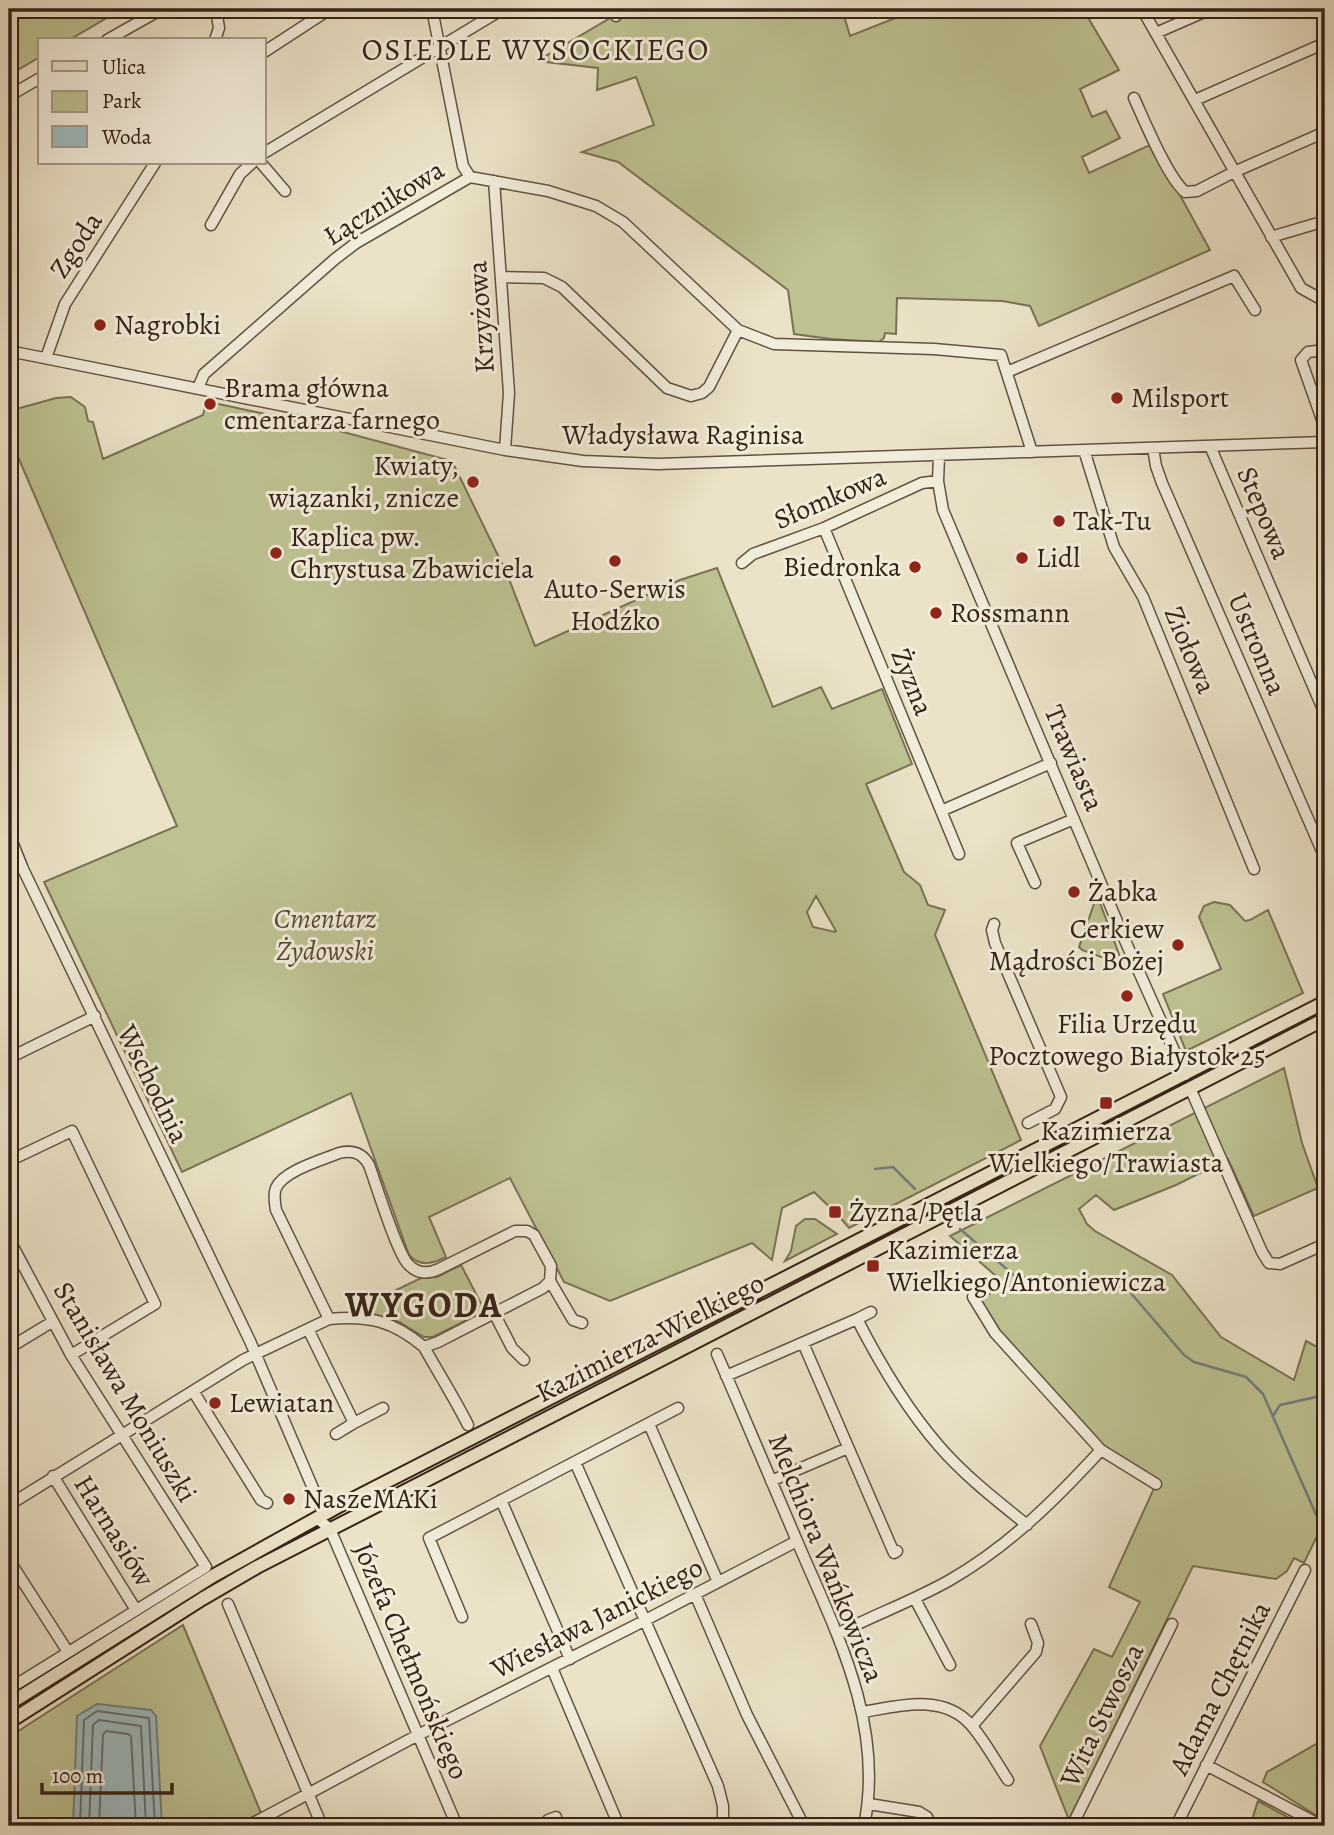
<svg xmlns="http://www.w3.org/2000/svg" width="1334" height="1835" font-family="Alegreya,serif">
<rect width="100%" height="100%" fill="#ebe2c7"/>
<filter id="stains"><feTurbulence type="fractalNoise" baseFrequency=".00286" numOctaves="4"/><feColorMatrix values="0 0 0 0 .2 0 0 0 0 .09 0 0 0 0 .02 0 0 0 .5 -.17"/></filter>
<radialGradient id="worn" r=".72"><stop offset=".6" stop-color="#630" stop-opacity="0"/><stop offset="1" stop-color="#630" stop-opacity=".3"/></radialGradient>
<path fill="#bec191" stroke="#7a7254" stroke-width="2" fill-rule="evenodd" d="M9,9H122L69,40H40V57L9,75Z
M646,9H842L850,36L918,9H1083L1119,70L1080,89L1092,117L1106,111L1120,138L1082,157L1089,173L1152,144L1210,250L1039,326L1030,306L1002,301L897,298L896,334L885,333L884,338L879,342L831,339L794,334L788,290L618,162L582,152L654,125L636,77L597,90L598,68L537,61L612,17Z
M71,397L85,407L88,421L93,422L103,459L203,415L205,407L214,403L317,425L452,461L507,574L535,646L680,580L717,568L773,707L821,687L832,709L882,689L912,764L866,784L904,872L920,885L928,905L945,910L935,935L1021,1140L849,1228L838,1215L814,1192L782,1208L772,1260L752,1243L610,1301L564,1282L510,1178L429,1217L446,1257C432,1264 420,1267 409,1255L351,1093L182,1172L44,882L177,826L9,436V411L56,398ZM816,896L836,931L835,932L813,927L807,912Z
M1095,901L1100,903L1123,965L1082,950L1079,947Z
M1214,902L1230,905L1245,921L1250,920L1268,910L1303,993L1186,1051L1163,994L1221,969L1199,917L1204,906Z
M1284,1068L1302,1143L1318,1188L1254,1216L1228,1159L1176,1185L1114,1210L1096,1195L1079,1209L1087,1224L1095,1231L1172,1275L1221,1337L1294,1380L1306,1341L1325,1351V1547L1319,1532L1304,1563L1294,1558L1287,1571L1276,1579L1193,1566L1069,1820L1040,1746L1094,1649L1112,1657L1140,1602L1109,1587L1156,1484L1101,1450L995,1333L977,1303L1004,1283L950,1236Z
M805,1219H815L837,1234L785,1261L791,1251L796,1226Z
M461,1265L485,1311L433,1337H424L399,1322L367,1312L365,1305L421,1278L437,1277Z
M183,1625L261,1813L233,1826H9V1737Z
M1325,1739V1821L1263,1782L1267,1772Z
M1258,1801L1304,1826H1250Z"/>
<path fill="#9dbbc0" stroke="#737e7c" stroke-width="2" d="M97,1704L151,1710L156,1716L162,1826H73L77,1716Z"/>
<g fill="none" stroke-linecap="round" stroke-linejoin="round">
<path stroke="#696e6b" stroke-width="2" d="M80,1826L84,1720L97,1711L149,1718L155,1826
M89,1826L93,1725L99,1720L141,1726L146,1826
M99,1826L103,1735L106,1731L128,1734L131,1736L136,1826"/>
<path stroke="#737e7c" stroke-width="2.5" d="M875,1169L893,1167L915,1189
M960,1229L1016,1277L1107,1278L1124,1285L1184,1355L1194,1362L1246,1377L1263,1394L1325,1535
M1273,1416L1280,1405L1325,1395"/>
<defs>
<path id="minor" d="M432,9L463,166L470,177
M612,9L616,16
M1142,9L1301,288L1319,298H1325
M1156,33L1211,9
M107,40L162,9
M215,40L219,28L216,9
M264,52L330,9
M9,96L40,78
M1134,98C1145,122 1167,176 1185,192L1197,191L1234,172L1325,132
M1195,100L1325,43
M264,153L503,9
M261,163L285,191
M470,177L548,191L596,206L623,222L738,330L774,344L934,349L1001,355L1032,452
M494,181L509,393L505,450
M211,225L240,174L252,163
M1271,237L1325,221
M501,277L544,278L562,287L667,388L691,396L702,393L709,387L738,330
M1325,350L1308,352L1301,360L1325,428
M9,351L505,450L583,461L658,464L1325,442
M46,358L65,304L155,163
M1007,372L1234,276L1255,310
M198,388L204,374L335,259L356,243L470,177
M1210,446L1325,714
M1153,448L1156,466L1162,483L1325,858
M1084,450L1114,547L1143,597L1254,869
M939,456L938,481L943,510L1127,945L1185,1075
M824,528L959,854
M742,563L753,554L824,528L922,483L938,481
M941,811L1051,763
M9,834L23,869L250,1341L324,1514
M1035,883L1017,843L1074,819
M994,924L992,930L995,943L1061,1097L1055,1109L1028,1123
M9,1058L95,1016
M1190,1088L1262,1252L1269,1263L1280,1264L1325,1244
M9,1161L72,1131L155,1304L71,1355
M9,1239L71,1355L206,1567L9,1689
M550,1281L573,1320L582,1323
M973,1297L995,1333L1101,1450L1156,1484
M494,1313L512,1348L524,1360
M857,1319L871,1312
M308,1329L354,1423L383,1408
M803,1343L894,1553L897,1551
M424,1347C439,1374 455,1399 468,1425
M9,1348L52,1322
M717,1354C744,1416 770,1478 797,1541C836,1632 885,1724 864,1826
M726,1376L857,1319C880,1364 906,1408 939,1446C965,1476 996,1500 1027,1525
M193,1391L261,1500L267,1503
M649,1424L718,1582
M336,1434L354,1423
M575,1462L718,1786L723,1806V1826
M53,1476L136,1610
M771,1481L848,1448
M501,1500L570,1659
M9,1505L243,1360L329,1319L276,1210C275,1203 273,1195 276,1188C283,1171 322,1160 339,1153C352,1150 362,1152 369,1165C376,1184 397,1253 408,1264C417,1274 428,1274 439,1269L515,1231H527L534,1235L551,1266L550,1281L543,1288L438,1342L424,1347C393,1321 369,1315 329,1319
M317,1518L330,1529L457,1826
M9,1560L68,1652
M695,1594L747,1715L804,1826
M915,1599L950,1665
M228,1604L322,1826
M462,1617L429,1538L678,1408
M837,1634C874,1615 913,1601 950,1580C1009,1546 1055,1500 1101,1450
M552,1668L619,1826
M863,1712C899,1706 943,1693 971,1725C985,1741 996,1762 1008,1780
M972,1726L1036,1652L1038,1643L1031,1624
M1206,1765L1322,1826
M869,1804L919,1812L927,1817L931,1826
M248,1826L418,1735L634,1626L797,1541
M551,1826L548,1820L556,1817
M602,1826L616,1820
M1072,1826L1172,1624
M1176,1826L1305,1570"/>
<path id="major" d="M9,1704L213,1576L337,1507L1325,1002
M9,1722L202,1599L257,1567L1325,1019"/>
</defs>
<use href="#minor" stroke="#625242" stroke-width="13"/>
<use href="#major" stroke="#352216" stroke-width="16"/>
<use href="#minor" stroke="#f2ecdb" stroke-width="10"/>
<use href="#major" stroke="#ebe2c7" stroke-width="12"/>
</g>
<g fill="#8f2418" stroke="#f2ecdb" stroke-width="2.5">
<circle cx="100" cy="325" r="7"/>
<circle cx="1117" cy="398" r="7"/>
<circle cx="210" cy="404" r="7"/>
<circle cx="473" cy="482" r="7"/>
<circle cx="1059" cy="521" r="7"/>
<circle cx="276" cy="553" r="7"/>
<circle cx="1022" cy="558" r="7"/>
<circle cx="615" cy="561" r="7"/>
<circle cx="915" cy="567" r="7"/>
<circle cx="936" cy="613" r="7"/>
<circle cx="1074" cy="892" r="7"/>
<circle cx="1178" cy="945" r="7"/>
<circle cx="1127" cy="996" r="7"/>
<rect x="1099" y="1096" width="14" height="14" rx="3.5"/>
<rect x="828" y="1205" width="14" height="14" rx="3.5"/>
<rect x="866" y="1259" width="14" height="14" rx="3.5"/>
<circle cx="215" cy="1403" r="7"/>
<circle cx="289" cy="1499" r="7"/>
</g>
<g text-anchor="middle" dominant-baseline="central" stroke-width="6" stroke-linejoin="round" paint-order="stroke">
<g font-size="28" fill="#352216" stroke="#f2ecdb">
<text transform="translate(384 203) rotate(-32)">Łącznikowa</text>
<text transform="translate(76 245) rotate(-57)">Zgoda</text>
<text transform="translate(481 317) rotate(-94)">Krzyżowa</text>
<text x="683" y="435">Władysława Raginisa</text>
<text transform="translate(830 498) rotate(-23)">Słomkowa</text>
<text transform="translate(1264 513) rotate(67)">Stepowa</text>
<text transform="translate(1257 644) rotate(67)">Ustronna</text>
<text transform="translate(1190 650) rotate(67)">Ziołowa</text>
<text transform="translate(912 682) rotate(68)">Żyzna</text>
<text transform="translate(1074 758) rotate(67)">Trawiasta</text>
<text transform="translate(153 1084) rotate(64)">Wschodnia</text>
<text transform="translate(650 1338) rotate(-27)">Kazimierza Wielkiego</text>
<text transform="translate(125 1392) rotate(59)">Stanisława Moniuszki</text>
<text transform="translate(114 1531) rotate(58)">Harnasiów</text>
<text transform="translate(826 1558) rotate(68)">Melchiora Wańkowicza</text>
<text transform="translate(597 1618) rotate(-27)">Wiesława Janickiego</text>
<text transform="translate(411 1661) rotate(67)">Józefa Chełmońskiego</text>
<text transform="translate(1220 1688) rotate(-63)">Adama Chętnika</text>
<text transform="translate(1102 1715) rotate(-64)">Wita Stwosza</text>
</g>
<g font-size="28" fill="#352216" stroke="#f2ecdb" text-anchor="start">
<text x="114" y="325">Nagrobki</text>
<text x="224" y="388">Brama główna<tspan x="224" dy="32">cmentarza farnego</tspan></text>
<text x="1131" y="398">Milsport</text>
<text x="459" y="466" text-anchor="end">Kwiaty,<tspan x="459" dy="32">wiązanki, znicze</tspan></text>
<text x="1073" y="521">Tak-Tu</text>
<text x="290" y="537">Kaplica pw.<tspan x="290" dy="32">Chrystusa Zbawiciela</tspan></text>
<text x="1036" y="558">Lidl</text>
<text x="901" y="567" text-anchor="end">Biedronka</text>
<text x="615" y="589" text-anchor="middle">Auto-Serwis<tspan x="615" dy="32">Hodźko</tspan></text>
<text x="950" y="613">Rossmann</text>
<text x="1088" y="892">Żabka</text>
<text x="1164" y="929" text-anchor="end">Cerkiew<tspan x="1164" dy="32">Mądrości Bożej</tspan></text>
<text x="1127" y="1024" text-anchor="middle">Filia Urzędu<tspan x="1127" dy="32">Pocztowego Białystok 25</tspan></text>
<text x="1106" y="1131" text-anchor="middle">Kazimierza<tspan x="1106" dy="32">Wielkiego/Trawiasta</tspan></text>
<text x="849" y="1212">Żyzna/Pętla</text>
<text x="887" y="1250">Kazimierza<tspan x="887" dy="32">Wielkiego/Antoniewicza</tspan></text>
<text x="229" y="1403">Lewiatan</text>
<text x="303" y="1499">NaszeMAKi</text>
</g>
<g font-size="28" font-style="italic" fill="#574a35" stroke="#f2ecdb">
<text x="325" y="919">Cmentarz<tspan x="325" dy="32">Żydowski</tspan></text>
</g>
<g font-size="30" letter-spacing="2" fill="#352216" stroke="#f2ecdb">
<text x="536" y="50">OSIEDLE WYSOCKIEGO</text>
</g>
<g font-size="35" font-weight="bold" letter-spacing="2" fill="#352216" stroke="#f2ecdb">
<text x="424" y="1305">WYGODA</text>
</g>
</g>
<rect width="1334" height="1835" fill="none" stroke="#ebe2c7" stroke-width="35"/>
<rect x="10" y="10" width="1313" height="1814" fill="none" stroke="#352216" stroke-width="3.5"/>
<rect x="18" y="18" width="1299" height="1800" fill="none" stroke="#352216" stroke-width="2"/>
<rect x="38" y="38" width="228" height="126" fill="#f2ecdb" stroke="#a69b8c" stroke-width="2"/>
<rect x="52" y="61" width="35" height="10" fill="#ebe2c7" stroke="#a69b8c" stroke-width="2"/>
<text x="102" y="74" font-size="21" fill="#352216">Ulica</text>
<rect x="52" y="91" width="35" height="21" fill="#bec191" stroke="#a69b8c" stroke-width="2"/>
<text x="102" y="108" font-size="21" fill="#352216">Park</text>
<rect x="52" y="126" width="35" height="21" fill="#9dbbc0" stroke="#a69b8c" stroke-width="2"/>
<text x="102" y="144" font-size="21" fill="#352216">Woda</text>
<path d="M42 1783v10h130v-10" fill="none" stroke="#352216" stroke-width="3.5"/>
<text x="52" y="1783" font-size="21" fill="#352216" stroke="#f2ecdb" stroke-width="5" paint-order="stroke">100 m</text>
<rect width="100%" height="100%" filter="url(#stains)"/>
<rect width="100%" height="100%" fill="url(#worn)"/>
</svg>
